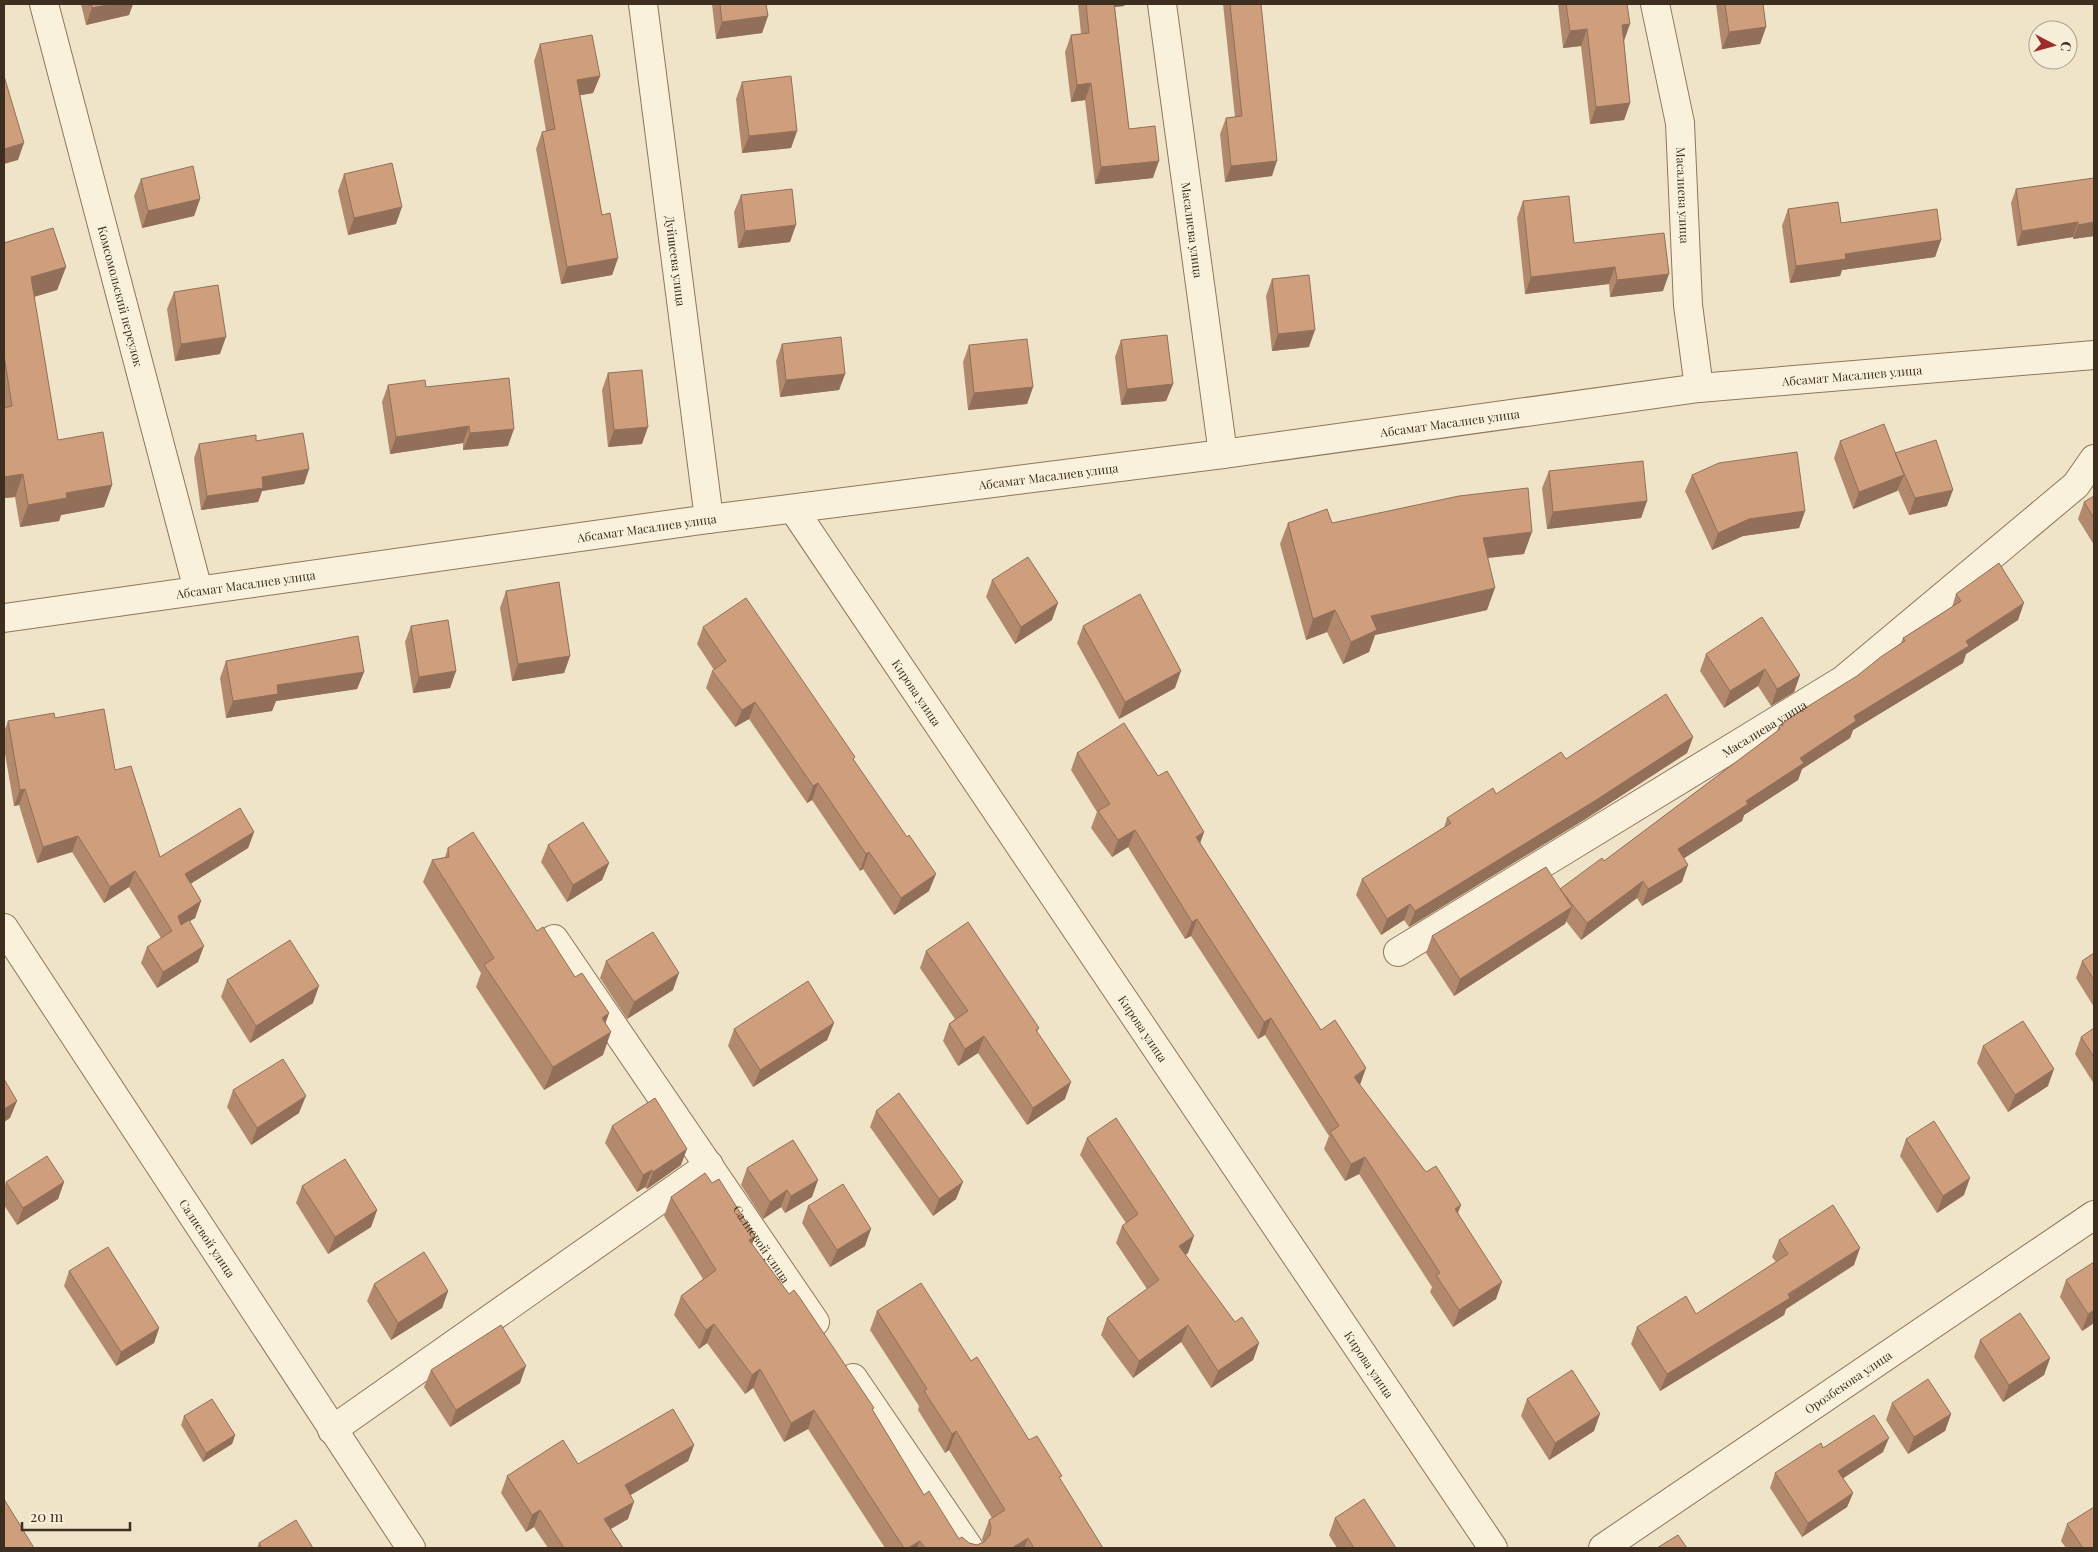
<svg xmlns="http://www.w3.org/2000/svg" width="2098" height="1552" font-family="'Playfair Display',serif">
<rect width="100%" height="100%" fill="#f0e4c8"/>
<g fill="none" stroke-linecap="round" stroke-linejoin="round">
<defs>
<g id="minor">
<path id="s1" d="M44,4L198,590"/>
<path id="s2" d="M643,4L709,519"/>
<path id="s3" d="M1162,4L1223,454"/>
<path id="s4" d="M1655,4L1680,123L1688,305L1699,388"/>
<path id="s5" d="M794,510L1493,1548"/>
<path id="s6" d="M4,928L411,1548"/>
<path id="s7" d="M554,939L815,1322"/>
<path id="s8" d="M1398,952L1843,680L2076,485L2094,459"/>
<path d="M853,1378L969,1548"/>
<path d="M332,1430L709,1165"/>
<path id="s9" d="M1603,1548L2094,1215"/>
</g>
<g id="tertiary">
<path id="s10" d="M4,618L709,519L1223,454L1699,388L2094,355"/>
</g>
</defs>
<use href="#minor" stroke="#8d765c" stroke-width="30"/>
<use href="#tertiary" stroke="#8d765c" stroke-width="30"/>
<use href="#minor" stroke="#faf1dc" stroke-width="28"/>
<use href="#tertiary" stroke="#faf1dc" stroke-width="28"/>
</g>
<path fill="#b2896c" d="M81,4H133L129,15L86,25Z
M712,4H766L768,16L762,33L716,39Z
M1078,4H1125L1124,6L1115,7L1129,129L1153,178L1095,184L1085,100L1071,102L1065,52L1071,35L1081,34Z
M1223,4H1261L1272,176L1225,182L1220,134L1226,118L1235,117Z
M1558,4H1627L1624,41L1630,103L1624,120L1590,124L1581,46L1563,48Z
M1716,4H1763L1766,27L1760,44L1722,49Z
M540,44L600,76L593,93L580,95L602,215L618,258L612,275L561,284L536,149L542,132L546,131L534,61Z
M742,82L797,131L791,148L742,153L736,99Z
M344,174L396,224L348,235L338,191Z
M2094,178V236L2073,239V237L2017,246L2011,203L2016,189Z
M141,179L200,199L194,216L142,228L134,196Z
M741,195L790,242L738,248L734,212Z
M1523,201L1574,243L1663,291L1610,297L1609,284L1525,294L1517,218Z
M1788,209L1841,223L1941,240L1935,257L1842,270L1840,276L1790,283L1782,226Z
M4,243L66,267L57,290L34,297L58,440L112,485L104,507L61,515L59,521L20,527L15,497L4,498Z
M1272,279L1309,347L1272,351L1266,296Z
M174,292L220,354L175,361L167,309Z
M1121,340L1173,384L1166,401L1121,405L1115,357Z
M782,344L845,374L839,390L780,397L776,361Z
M969,345L1033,387L1027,404L968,410L963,362Z
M608,373L642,444L608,447L602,390Z
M388,385L426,387L508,446L463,450V443L390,454L382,402Z
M256,441L309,469L304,484L262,491L258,502L201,510L194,458L199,444Z
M1840,441L1895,453L1947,506L1909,515L1898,490L1897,491L1853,509L1834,458Z
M1549,471L1647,501L1641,518L1547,529L1542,488Z
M1692,475L1805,511L1799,528L1743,536L1712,550L1685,491Z
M2094,496V545L2078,519L2084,502Z
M1288,523H1332L1524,554L1488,558L1487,610L1375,635L1369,652L1343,664L1327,632L1306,640L1280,544Z
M992,580L1052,620L1015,644L986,597Z
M506,591L570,656L564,673L512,681L500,608Z
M1956,594L2018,620L1966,654L1963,663L1853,730L1850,738L1802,769L1798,780L1744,815L1742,821L1684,858L1682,882L1642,906L1637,898L1581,940L1566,921L1565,924L1454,996L1426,953L1432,936L1560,889L1604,861L1777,731L1779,726L1857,676L1901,643L1903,638L1952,607Z
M411,626L456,671L450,688L413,693L405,642Z
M1083,626L1175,688L1119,719L1077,643Z
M703,627L854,760L929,891L894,915L863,869L860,871L812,800L807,803L749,719L735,727L706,688L712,671L714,670L697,644Z
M1706,654L1800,675L1794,692L1771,706L1758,686L1724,708L1700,671Z
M226,661L364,672L357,689L276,701L272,711L226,718L220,678Z
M55,718L115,770L160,857L254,832L248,848L190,884L201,901L195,918L190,921L198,962L157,988L141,963L147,947L161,938L129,887L104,903L72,852L37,863L19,805L14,806L4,748V732L8,721Z
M1693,737L1687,753L1587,818L1409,927L1404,920L1381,935L1356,895L1362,879L1444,828L1447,818L1496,794L1566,759Z
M1077,753L1158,776L1204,832L1200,843L1321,1030L1360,1085L1426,1172L1461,1205L1458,1212L1496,1299L1453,1327L1430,1292L1432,1287L1359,1174L1345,1181L1324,1149L1329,1136L1265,1035L1258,1039L1191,936L1185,939L1128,847L1112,857L1091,828L1097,812L1071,770Z
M548,845L609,863L602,880L567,902L541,862Z
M448,848L537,931L575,977L609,1013L605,1024L603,1055L544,1090L476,987L481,973L423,882L432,860L445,857Z
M926,951L1039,1028L1037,1032L1065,1099L1027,1125L978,1053L958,1066L943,1041L949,1024L955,1019L920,968Z
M2094,953V1007L2076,978L2082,961Z
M606,961L673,990L627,1019L600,978Z
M227,980L313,1003L250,1043L221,997Z
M834,1023L827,1040L753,1087L728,1046L734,1029Z
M2094,1028V1084L2075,1054L2081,1037Z
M1983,1046L2048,1086L2008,1112L1977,1063Z
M233,1090L299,1113L251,1145L227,1107Z
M876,1111L956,1199L933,1216L870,1127Z
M612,1126L681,1165L647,1189L645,1187L637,1192L605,1143Z
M1087,1138L1188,1253L1185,1255L1235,1322L1259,1343L1253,1360L1211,1388L1181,1342L1133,1378L1101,1335L1107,1318L1147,1289L1116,1243L1122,1226L1126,1223L1080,1155Z
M1906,1139L1964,1195L1937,1213L1900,1156Z
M747,1168L812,1197L785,1213L781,1207L763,1219L741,1185Z
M6,1182H64L58,1199L17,1225L4,1205V1189Z
M712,1183L755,1236L752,1244L873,1411L924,1495L959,1539L969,1543L977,1545L983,1542L982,1539L989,1520L992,1518L949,1450L945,1453L918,1410L919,1406L870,1330L877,1311L971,1361L1029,1440L1060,1480L1103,1548H885L808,1429L784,1442L753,1388L745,1394L707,1343L699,1349L674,1315L681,1296L703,1279L664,1216L671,1197Z
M302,1186L377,1210L371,1227L328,1254L296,1203Z
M808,1206L865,1246L830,1267L802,1223Z
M1779,1240L1854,1265L1786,1309L1784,1315L1660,1391L1631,1344L1637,1327L1696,1314L1776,1262L1772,1257Z
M69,1271L159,1328L154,1343L116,1366L64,1286Z
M2066,1280L2094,1323L2082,1331L2060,1297Z
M374,1284L448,1291L442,1308L391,1340L367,1301Z
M1980,1340L2050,1358L2044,1375L2003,1402L1974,1357Z
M431,1370L520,1383L450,1427L424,1387Z
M1527,1399L1594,1431L1549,1460L1521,1416Z
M1892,1403L1951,1414L1945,1431L1908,1454L1886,1420Z
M184,1416L235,1435L232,1444L203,1462L181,1425Z
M694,1445L688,1461L630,1495L628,1519L611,1529L623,1548H548L534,1527L526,1532L501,1493L507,1476L578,1464Z
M1823,1448L1883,1452L1843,1478L1853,1493L1847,1507L1802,1537L1770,1488L1775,1473Z
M1335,1518L1396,1548H1337L1329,1535Z
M2067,1524L2094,1548H2066L2061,1541Z
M259,1543L313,1548H257Z"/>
<path fill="#916f58" d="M112,4H133L129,15L86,25L92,8Z
M1108,4H1125L1124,6L1107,8Z
M768,16L762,33L716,39L722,22Z
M1630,24L1624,41L1622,25Z
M1766,27L1760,44L1722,49L1729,32Z
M1587,29L1581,46L1563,48L1570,31Z
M600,76L593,93L571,97L577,80Z
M1091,83L1085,100L1071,102L1077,85Z
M1630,103L1624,120L1590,124L1596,107Z
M797,131L791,148L742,153L749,136Z
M24,143L18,160L4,164V149Z
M1159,161L1153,178L1095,184L1101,167Z
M1277,161L1272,176L1225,182L1231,166Z
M200,199L194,216L142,228L148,211Z
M402,207L396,224L348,235L354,218Z
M2078,222L2073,237L2017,246L2022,231Z
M2094,222V236L2073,239L2078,225Z
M796,225L790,242L738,248L745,231Z
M1941,240L1935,257L1842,270L1840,276L1790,283L1796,266L1845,254Z
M618,258L612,275L561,284L567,267Z
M66,267L57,290L23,300L31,277Z
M1615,267L1609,284L1525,294L1531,277Z
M1669,274L1663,291L1610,297L1617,280Z
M1315,330L1309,347L1272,351L1278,334Z
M226,337L220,354L175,361L181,344Z
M845,374L839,390L780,397L786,380Z
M1173,384L1166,401L1121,405L1127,389Z
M1033,387L1027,404L968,410L974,393Z
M469,426L463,443L390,454L396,437Z
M648,427L642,444L608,447L614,430Z
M514,429L508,446L463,450L470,433Z
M309,469L304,484L262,491L258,502L201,510L207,496L262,477Z
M23,474L15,497L4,498V477Z
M1904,475L1897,491L1853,509L1859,492Z
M112,485L104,507L61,515L59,521L20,527L28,505L66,493Z
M1953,490L1947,506L1909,515L1915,498Z
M1647,501L1641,518L1547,529L1553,512Z
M1805,511L1799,528L1743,536L1712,550L1718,533L1749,519Z
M1532,532L1524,554L1475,559L1483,538Z
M1495,588L1487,610L1375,635L1369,652L1343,664L1351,642L1371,616Z
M1058,603L1052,620L1015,644L1021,627Z
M2024,603L2018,620L1966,654L1963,663L1853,730L1850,738L1802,769L1798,780L1744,815L1742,821L1672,866L1678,849L1746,801L1854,716Z
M1335,610L1327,632L1306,640L1313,619Z
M570,656L564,673L512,681L518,664Z
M1765,669L1758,686L1724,708L1730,691Z
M456,671L450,688L413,693L419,677Z
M1181,671L1175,688L1119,719L1125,702Z
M364,672L357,689L276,701L272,711L226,718L233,701L277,685Z
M1800,675L1794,692L1771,706L1777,689Z
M755,702L749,719L735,727L742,710Z
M1693,737L1687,753L1587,818L1409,927L1415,911Z
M818,783L812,800L807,803L813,786Z
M25,789L19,805L14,806L20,790Z
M1135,830L1128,847L1112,857L1118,840Z
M254,832L248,848L179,891L185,874Z
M1204,832L1198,849L1196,837Z
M78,836L72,852L37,863L43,847Z
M869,852L863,869L860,871L866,854Z
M609,863L602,880L567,902L573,885Z
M1688,865L1682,882L1642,906L1648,889Z
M135,871L129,887L104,903L110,887Z
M936,874L929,891L894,915L901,898Z
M1643,881L1637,898L1581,940L1587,923Z
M201,901L195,918L172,932L178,916Z
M1410,904L1404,920L1381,935L1387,919Z
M1572,907L1565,924L1454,996L1460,979Z
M1197,919L1191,936L1185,939L1192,922Z
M204,946L198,962L157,988L163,972Z
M679,973L673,990L627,1019L634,1002Z
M319,986L313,1003L250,1043L256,1026Z
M609,1013L601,1036L602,1018Z
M1271,1018L1265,1035L1258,1039L1264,1022Z
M834,1023L827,1040L753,1087L760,1070Z
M611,1032L603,1055L544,1090L553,1067Z
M984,1036L978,1053L958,1066L965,1049Z
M1366,1068L1360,1085L1354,1077Z
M2054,1069L2048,1086L2008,1112L2015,1095Z
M1071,1082L1065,1099L1027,1125L1033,1108Z
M306,1096L299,1113L251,1145L257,1128Z
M17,1101L10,1118L4,1122V1109Z
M687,1149L681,1165L647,1189L653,1172Z
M1365,1157L1359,1174L1345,1181L1351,1164Z
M652,1170L645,1187L637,1192L643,1175Z
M1970,1178L1964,1195L1937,1213L1943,1196Z
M818,1180L812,1197L785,1213L791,1196Z
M64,1182L58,1199L17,1225L23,1208Z
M963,1182L956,1199L933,1216L939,1199Z
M787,1190L781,1207L763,1219L770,1202Z
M1461,1205L1454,1222L1455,1209Z
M377,1210L371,1227L328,1254L335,1237Z
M871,1229L865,1246L830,1267L837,1250Z
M755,1236L748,1255L749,1240Z
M1194,1236L1188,1253L1173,1263L1179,1246Z
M1860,1248L1854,1265L1786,1309L1784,1315L1660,1391L1667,1374Z
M1502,1282L1496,1299L1453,1327L1459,1310Z
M448,1291L442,1308L391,1340L398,1323Z
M2094,1310V1323L2082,1331L2088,1314Z
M714,1324L707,1343L699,1349L706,1330Z
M1188,1325L1181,1342L1133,1378L1139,1361Z
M159,1328L154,1343L116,1366L121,1352Z
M1259,1343L1253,1360L1211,1388L1218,1371Z
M2050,1358L2044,1375L2003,1402L2009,1385Z
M526,1366L520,1383L450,1427L456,1410Z
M760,1369L753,1388L745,1394L752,1375Z
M814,1410L808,1429L784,1442L791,1423Z
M1600,1414L1594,1431L1549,1460L1555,1443Z
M1951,1414L1945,1431L1908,1454L1914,1437Z
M956,1431L949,1450L945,1453L952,1434Z
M235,1435L232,1444L203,1462L206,1453Z
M1889,1438L1883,1452L1833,1485L1838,1471Z
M694,1445L688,1461L619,1502L625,1485Z
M1853,1493L1847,1507L1802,1537L1808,1523Z
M634,1502L628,1519L598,1536L604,1519Z
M540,1510L534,1527L526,1532L532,1515Z
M1028,1538L1024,1548H1012Z
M920,1541L917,1548H908Z"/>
<path fill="#cf9f7d" stroke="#916f58" d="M91,4H112L92,8Z
M720,4H766L768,16L722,22Z
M1086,4H1114L1129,129L1155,126L1159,161L1101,167L1091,83L1077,85L1071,35L1089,33Z
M1230,4H1261L1277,161L1231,166L1226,118L1242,116Z
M1566,4H1627L1630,24L1622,25L1630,103L1596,107L1587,29L1570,31Z
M1725,4H1763L1766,27L1729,32Z
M592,35L600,76L577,80L602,215L610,213L618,258L567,267L542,132L555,129L540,44Z
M4,76L24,143L4,149Z
M791,76L797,131L749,136L742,82Z
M392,163L402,207L354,218L344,174Z
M193,166L200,199L148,211L141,179Z
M2094,178V222L2078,225V222L2022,231L2016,189Z
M792,189L796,225L745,231L741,195Z
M1569,196L1574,243L1664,233L1669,274L1617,280L1615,267L1531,277L1523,201Z
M1838,202L1841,223L1937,209L1941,240L1845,254L1846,259L1796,266L1788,209Z
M53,228L66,267L31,277L58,440L103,432L112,485L66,493L67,498L28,505L23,474L4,477V408L12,406L4,355V243Z
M1309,275L1315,330L1278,334L1272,279Z
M218,285L226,337L181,344L174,292Z
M1167,335L1173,384L1127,389L1121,340Z
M841,337L845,374L786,380L782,344Z
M1027,339L1033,387L974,393L969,345Z
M642,370L648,427L614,430L608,373Z
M509,378L514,429L470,433L469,426L396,437L388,385L425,380L426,387Z
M1884,424L1904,475L1859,492L1840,441Z
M303,433L309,469L262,477L263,488L207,496L199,444L256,435V441Z
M1936,440L1953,490L1915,498L1895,453Z
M1797,452L1805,511L1749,519L1718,533L1692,475L1719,463Z
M1643,461L1647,501L1553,512L1549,471Z
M1528,488L1532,532L1483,538L1495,588L1371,616L1377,630L1351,642L1335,610L1313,619L1288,523L1327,509L1332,523L1459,496Z
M2094,496V518L2084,502Z
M1028,557L1058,603L1021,627L992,580Z
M1999,563L2024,603L1966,641L1969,646L1854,716L1856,721L1800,758L1804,763L1746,801L1748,804L1678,849L1688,865L1648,889L1643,881L1587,923L1560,889L1602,858L1604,861L1780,729L1779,726L1794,715L1857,676L1882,656L1905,641L1903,638L1905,637L1961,601L1956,594Z
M559,582L570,656L518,664L506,591Z
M1140,594L1181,671L1125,702L1083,626Z
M746,598L855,757L853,759L907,837L909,835L936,874L901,898L869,852L866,854L818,783L813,786L755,702L742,710L712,671L726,661L703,627Z
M1762,617L1800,675L1777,689L1765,669L1730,691L1706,654Z
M448,620L456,671L419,677L411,626Z
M358,636L364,672L277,685L278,694L233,701L226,661Z
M1666,694L1693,737L1593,802L1415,911L1410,904L1387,919L1362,879L1451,823L1447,818L1493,788L1496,794L1561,752L1566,759Z
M104,709L115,770L131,766L160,857L240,808L254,832L185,874L201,901L178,916L181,925L189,920L204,946L163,972L147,947L172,931L135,871L110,887L78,836L43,847L25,789L20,790L8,721L54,713L55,718Z
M1124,723L1158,776L1167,771L1204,832L1196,837L1321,1030L1335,1020L1366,1068L1354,1077L1426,1172L1436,1166L1461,1205L1455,1209L1502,1282L1459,1310L1436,1275L1440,1273L1365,1157L1351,1164L1330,1132L1339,1126L1271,1018L1264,1022L1197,919L1192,922L1135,830L1118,840L1098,811L1110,804L1077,753Z
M583,822L609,863L573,885L548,845Z
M473,832L537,931L543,927L575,977L582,973L609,1013L602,1018L611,1032L553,1067L484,965L494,958L432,860L449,857L448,848Z
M1546,867L1572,907L1460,979L1432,936Z
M968,922L1039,1028L1036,1030L1071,1082L1033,1108L984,1036L965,1049L949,1024L968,1011L926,951Z
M653,932L679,973L634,1002L606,961Z
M290,940L319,986L256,1026L227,980Z
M2094,953V980L2082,961Z
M808,981L834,1023L760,1070L734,1029Z
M2023,1021L2054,1069L2015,1095L1983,1046Z
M2094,1028V1057L2081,1037Z
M283,1059L306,1096L257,1128L233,1090Z
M4,1079L17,1101L4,1109Z
M899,1093L963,1182L939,1199L876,1111Z
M655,1098L687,1149L653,1172L652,1170L643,1175L612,1126Z
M1116,1118L1194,1236L1179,1246L1235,1322L1242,1317L1259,1343L1218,1371L1188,1325L1139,1361L1107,1318L1159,1280L1122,1226L1138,1214L1087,1138Z
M1934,1121L1970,1178L1943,1196L1906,1139Z
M793,1140L818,1180L791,1196L787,1190L770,1202L747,1168Z
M47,1156L64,1182L23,1208L6,1182Z
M345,1159L377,1210L335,1237L302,1186Z
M705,1173L712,1183L719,1179L755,1236L749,1240L789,1294L794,1290L800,1298L870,1402L874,1408L872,1409L924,1495L929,1491L959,1539L962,1537L969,1543L977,1545L984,1542L990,1535L991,1527L989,1520L1005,1510L956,1431L952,1434L924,1391L927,1389L877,1311L921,1283L971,1361L977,1357L1029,1440L1037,1436L1062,1476L1059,1477L1103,1548H1034L1028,1538L1012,1548H925L920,1541L908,1548H904L814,1410L791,1423L760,1369L752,1375L714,1324L706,1330L681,1296L716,1270L671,1197Z
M843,1184L871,1229L837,1250L808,1206Z
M1833,1205L1860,1248L1788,1294L1790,1298L1667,1374L1637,1327L1686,1296L1696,1314L1788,1254L1779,1240Z
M108,1247L159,1328L121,1352L69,1271Z
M424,1252L448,1291L398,1323L374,1284Z
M2094,1262V1310L2088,1314L2066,1280Z
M2020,1313L2050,1358L2009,1385L1980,1340Z
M501,1325L526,1366L456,1410L431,1370Z
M1572,1370L1600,1414L1555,1443L1527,1399Z
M1928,1379L1951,1414L1914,1437L1892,1403Z
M212,1399L235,1435L206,1453L184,1416Z
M673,1409L694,1445L625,1485L634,1502L604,1519L623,1548H564L540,1510L532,1515L507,1476L563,1440L578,1464Z
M1874,1415L1889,1438L1838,1471L1853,1493L1808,1523L1775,1473L1821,1443L1823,1448Z
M4,1499L34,1548H4Z
M1364,1499L1396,1548H1354L1335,1518Z
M2094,1507V1548H2083L2067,1524Z
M296,1520L313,1548H262L259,1543Z
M1678,1535L1687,1548H1657Z"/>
<g text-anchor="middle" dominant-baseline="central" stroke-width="4" stroke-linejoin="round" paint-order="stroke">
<g font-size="12" fill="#3d2e20" stroke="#f7eed8">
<text stroke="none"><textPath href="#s4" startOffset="194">Масалиева улица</textPath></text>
<text stroke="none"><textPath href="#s3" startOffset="228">Масалиева улица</textPath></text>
<text stroke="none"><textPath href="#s2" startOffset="259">Дуйшеева улица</textPath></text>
<text stroke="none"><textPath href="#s1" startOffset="302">Комсомольский переулок</textPath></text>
<text stroke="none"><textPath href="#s10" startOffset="1864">Абсамат Масалиев улица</textPath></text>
<text stroke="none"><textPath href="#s10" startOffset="1459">Абсамат Масалиев улица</textPath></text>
<text stroke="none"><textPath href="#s10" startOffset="1054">Абсамат Масалиев улица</textPath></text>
<text stroke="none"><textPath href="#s10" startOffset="649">Абсамат Масалиев улица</textPath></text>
<text stroke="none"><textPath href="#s10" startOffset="244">Абсамат Масалиев улица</textPath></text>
<text stroke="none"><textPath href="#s5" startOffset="220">Кирова улица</textPath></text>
<text stroke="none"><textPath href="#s8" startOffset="429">Масалиева улица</textPath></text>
<text stroke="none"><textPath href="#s5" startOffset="625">Кирова улица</textPath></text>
<text stroke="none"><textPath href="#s6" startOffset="371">Салиевой улица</textPath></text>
<text stroke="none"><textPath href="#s7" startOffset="369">Салиевой улица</textPath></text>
<text stroke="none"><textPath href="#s5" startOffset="1030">Кирова улица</textPath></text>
<text stroke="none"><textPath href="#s9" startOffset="296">Орозбекова улица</textPath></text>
</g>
</g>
<rect width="2098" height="1552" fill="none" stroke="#3d2e20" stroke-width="10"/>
<g transform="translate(2053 45) rotate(96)"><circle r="24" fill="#f7eed8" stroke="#ada18e"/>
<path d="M0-4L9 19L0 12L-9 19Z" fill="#9e2a2b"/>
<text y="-8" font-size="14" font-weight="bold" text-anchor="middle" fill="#3d2e20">С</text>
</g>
<path d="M22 1522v8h108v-8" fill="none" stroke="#3d2e20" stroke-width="2.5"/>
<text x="30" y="1522" font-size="15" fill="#3d2e20" stroke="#f7eed8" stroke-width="4" paint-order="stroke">20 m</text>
</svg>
